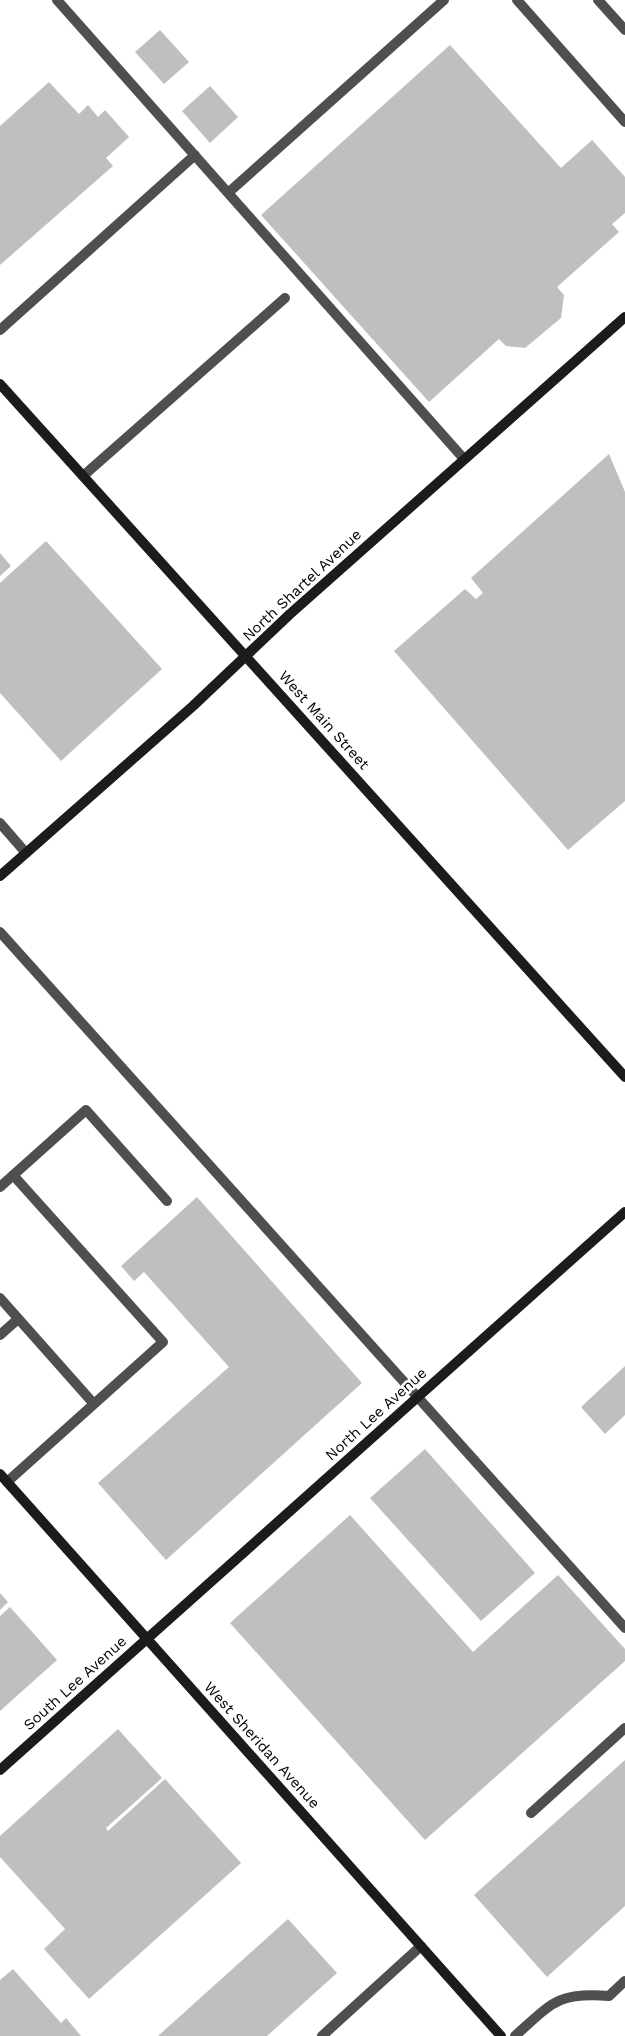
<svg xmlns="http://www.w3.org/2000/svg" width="625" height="2036" font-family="'Work Sans',sans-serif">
<rect width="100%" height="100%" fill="#fff"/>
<path fill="#bfbfbf" d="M160,30L189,62L164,84L135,52Z
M450,45L561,168L592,140L625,177V213L612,224L619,232L557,287L564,295L561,318L525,348L506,346L499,339L429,402L261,215Z
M49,82L79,114L88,105L98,117L105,110L129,137L106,158L113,166L0,265V126Z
M210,86L238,117L210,143L182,111Z
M609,454L625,492V801L568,850L394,651L465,589L476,599L483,593L471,578Z
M46,541L162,669L61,761L0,693V583Z
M0,553L11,566L0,576Z
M197,1197L362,1383L166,1560L98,1483L229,1367L144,1272L134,1281L121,1266Z
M625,1366V1415L605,1434L581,1407Z
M425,1449L535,1573L481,1621L370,1498Z
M350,1515L473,1652L558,1575L625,1649V1661L425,1840L230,1623Z
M0,1593L8,1602L0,1610Z
M10,1607L57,1660L0,1711V1616Z
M118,1729L162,1778L106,1828L108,1831L165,1779L241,1863L89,1999L44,1949L65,1929L0,1857V1836Z
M625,1760V1906L547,1977L474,1895Z
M288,1919L337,1973L267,2036H158Z
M13,1969L61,2023L66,2018L81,2036H0V1980Z"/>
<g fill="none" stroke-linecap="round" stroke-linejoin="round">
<path stroke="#4f4f4f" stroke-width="10" d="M57,0L464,459
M517,0L625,122
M598,0L625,30
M228,193L444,0
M0,330L195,155
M83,476L285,298
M0,823L26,853
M0,932L625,1628
M13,1175L163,1342L94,1404
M0,1187L86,1110L167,1201
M0,1298L94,1404L7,1482
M0,1335L18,1319
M531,1813L625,1728
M322,2036L421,1946
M515,2036C552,2003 557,1992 609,1996L625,1981"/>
<path stroke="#1c1c1c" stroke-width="10" d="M0,384L625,1077
M0,876L193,706L290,614L625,317
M0,1474L501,2036
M0,1770L625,1212"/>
</g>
<g text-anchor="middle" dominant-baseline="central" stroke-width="5" stroke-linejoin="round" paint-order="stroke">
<g font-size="15" fill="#000" stroke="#fff">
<text transform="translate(302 585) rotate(-43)">North Shartel Avenue</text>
<text transform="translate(324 720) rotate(48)">West Main Street</text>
<text transform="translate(376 1414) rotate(-42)">North Lee Avenue</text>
<text transform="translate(75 1683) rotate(-42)">South Lee Avenue</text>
<text transform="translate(262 1745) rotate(48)">West Sheridan Avenue</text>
</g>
</g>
</svg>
